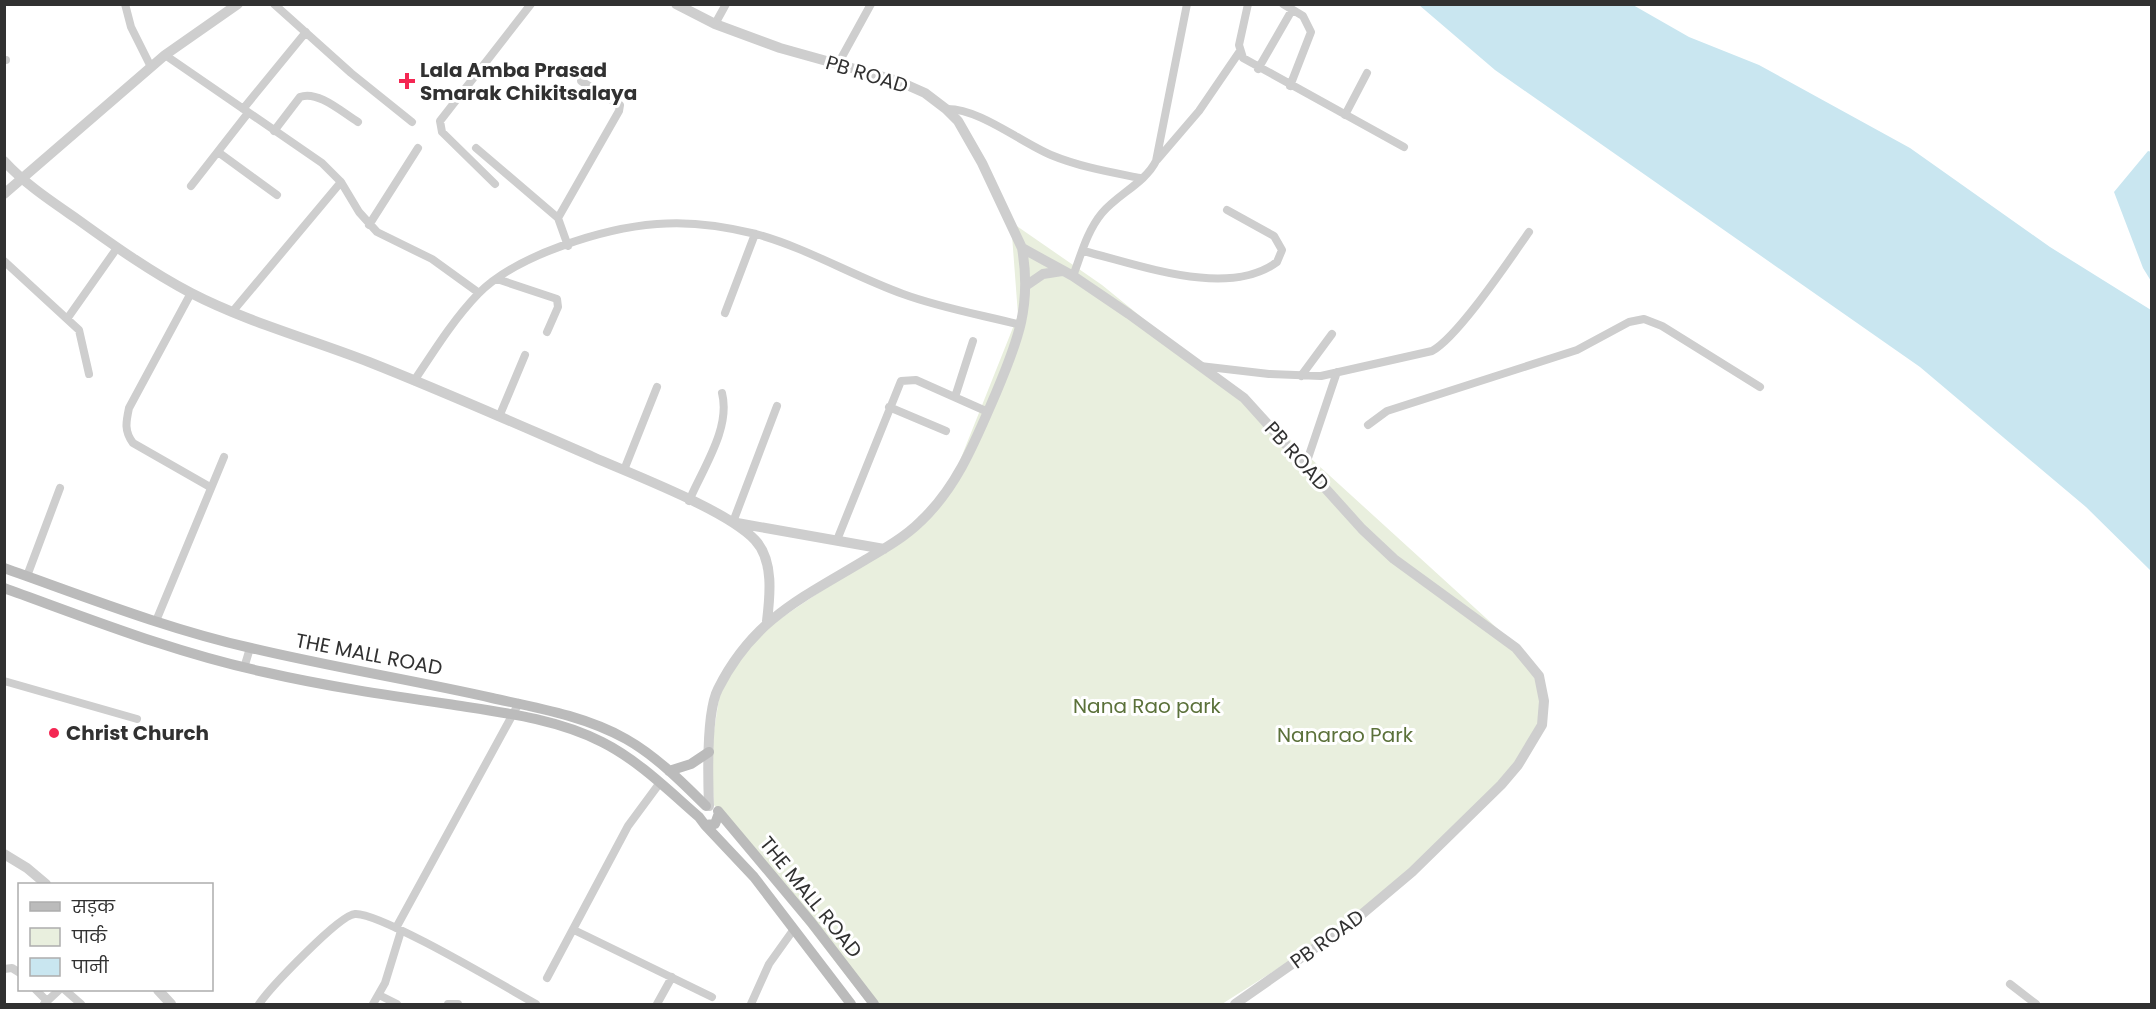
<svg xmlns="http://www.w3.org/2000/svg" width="2156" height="1009" font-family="Poppins,'Noto Sans Devanagari',sans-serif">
<rect width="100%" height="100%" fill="#fff"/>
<path fill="#e9efde" d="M1011,222L1102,285L1273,424L1532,660L1547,720L1485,806L1359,917L1222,1004H868L714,805L711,751L721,685L753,637L913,529L953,478L1018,315Z"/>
<path fill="#c9e6f0" d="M1419,5H1633L1689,37L1759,65L1910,148L2050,247L2151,310V571L2086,507L1920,367L1495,70Z
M2148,151L2152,152L2151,281L2143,268L2114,192Z"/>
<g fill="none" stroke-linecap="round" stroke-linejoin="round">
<path stroke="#cecece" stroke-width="8" d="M125,4L131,27L151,67
M274,4L351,73L412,122
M1248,4L1239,45L1243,58L1404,147
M1283,4L1303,16L1311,32L1290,86
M715,24L726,4
M165,55L322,163L341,182L233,311
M4,60H6
M838,64L871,4
M1258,69L1292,10
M243,109L306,32
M946,109C979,108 1020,142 1051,155C1080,167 1110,172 1140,178
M1345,115L1367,73
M274,131L300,97C318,90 343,113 358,122
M476,148L558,218
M218,152L277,195
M1157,160L1199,111L1240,51
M341,182L359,212L377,232L432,259L479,293
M495,184L442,132L440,121L531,4
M191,186L248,113
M369,225L418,148
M568,246L558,218L619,111L620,105L581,81L582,71
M1083,251C1138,264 1227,299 1277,262L1282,250L1274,236L1227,210
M4,261L79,330L89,374
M1073,276C1081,255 1087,231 1102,213C1118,194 1145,183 1156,161L1187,4
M497,279L557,299L558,307L547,332
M191,293L129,408C126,422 124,431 133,443L210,487
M725,313L755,234
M67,319L117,248
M1200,366L1269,374L1321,376L1432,351C1458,337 1510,259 1529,232
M1301,376L1332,334
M414,381C434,351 453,320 478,294C516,255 604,228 657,224C690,221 724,226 756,234C807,248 853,276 903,294C941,308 982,315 1021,325
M955,397L973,341
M889,407L946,431
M499,417L525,355
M1368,425L1387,411L1577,350L1629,322L1644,319L1662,326L1760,387
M1305,467L1337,372
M624,470L657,387
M689,501C703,468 731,428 722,393
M733,522L777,406
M837,540L901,381L916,380L988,412
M27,576L60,488
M156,621L224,457
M244,668L250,648
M4,681L137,719
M396,928L519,703
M574,930L712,997
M4,969L12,968L20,973
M547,978L628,826L659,784
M2010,984L2036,1004
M36,990L47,1001
M65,990L81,1004
M379,995L397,1004
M44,1004L59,990
M259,1004C270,988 339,915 355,914C380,912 507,988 536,1004
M373,1004L385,983L401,931
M448,1004H458
M657,1004L672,977
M751,1004L769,964L794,929"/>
<path stroke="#cecece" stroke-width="10" d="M676,4L715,24L780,48L898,81L925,93L946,109L958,121L982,163L1022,248L1073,276L1129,314L1244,398L1362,529L1394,559L1516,648L1539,676L1544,701L1542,725L1518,765L1501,785L1412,872L1355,920L1235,1004
M4,161C25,184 51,201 77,219C113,245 151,272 191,293C247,322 310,339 369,362C445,392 519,425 593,457C634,475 727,510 755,540C774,560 770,596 767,621
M4,194L165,55L238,4
M1027,285L1043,274L1062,271
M737,523L884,549
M709,806C708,779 706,712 718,689C753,619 802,598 865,560C884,549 905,537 921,521C958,486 976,439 996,393C1018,341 1032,305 1022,248
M4,854L27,868L46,884
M158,990L171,1004"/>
<path stroke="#bbb" stroke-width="10" d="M4,568C86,597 167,629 251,648C331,667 412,680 492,698C538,708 585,716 626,739C656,756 682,782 706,806
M4,588C90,619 175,653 264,672C325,686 386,695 448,704C499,712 555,718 602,742C638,760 669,791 699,817L705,825L715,824L719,813
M669,771L691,764L709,752
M718,811L811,922L874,1004
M705,825L754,877L851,1004"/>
</g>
<g fill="#f42753" stroke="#fff" stroke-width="2">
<path d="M404 72h6v6h6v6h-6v6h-6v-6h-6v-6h6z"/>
<circle cx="54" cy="733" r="6"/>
</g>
<g text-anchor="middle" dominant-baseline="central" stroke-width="6" stroke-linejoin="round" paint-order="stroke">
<g font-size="20" font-weight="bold" fill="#313131" stroke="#fff" text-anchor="start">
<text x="420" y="70">Lala Amba Prasad<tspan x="420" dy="23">Smarak Chikitsalaya</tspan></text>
<text x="66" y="733">Christ Church</text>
</g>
<g font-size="20" fill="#313131" stroke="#fff">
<text transform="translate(867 74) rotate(17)">PB ROAD</text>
<text transform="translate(1297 456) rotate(48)">PB ROAD</text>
<text transform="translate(369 654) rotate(11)">THE MALL ROAD</text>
<text transform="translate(811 897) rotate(51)">THE MALL ROAD</text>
<text transform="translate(1327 939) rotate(-36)">PB ROAD</text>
</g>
<g font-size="20" fill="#5b713a" stroke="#fff">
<text x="1147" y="706">Nana Rao park</text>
<text x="1345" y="735">Nanarao Park</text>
</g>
</g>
<rect width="2156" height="1009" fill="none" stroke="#313131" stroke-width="12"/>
<rect x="18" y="883" width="195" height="108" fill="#ffffff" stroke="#adadad" stroke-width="1.5"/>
<rect x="30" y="902" width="30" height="9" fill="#bbbbbb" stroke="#adadad" stroke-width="1.5"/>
<text x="72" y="913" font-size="18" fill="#313131">सड़क</text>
<rect x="30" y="928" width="30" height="18" fill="#e9efde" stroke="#adadad" stroke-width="1.5"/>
<text x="72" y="943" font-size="18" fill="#313131">पार्क</text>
<rect x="30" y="958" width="30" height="18" fill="#c9e6f0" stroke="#adadad" stroke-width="1.5"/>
<text x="72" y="973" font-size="18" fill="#313131">पानी</text>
</svg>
